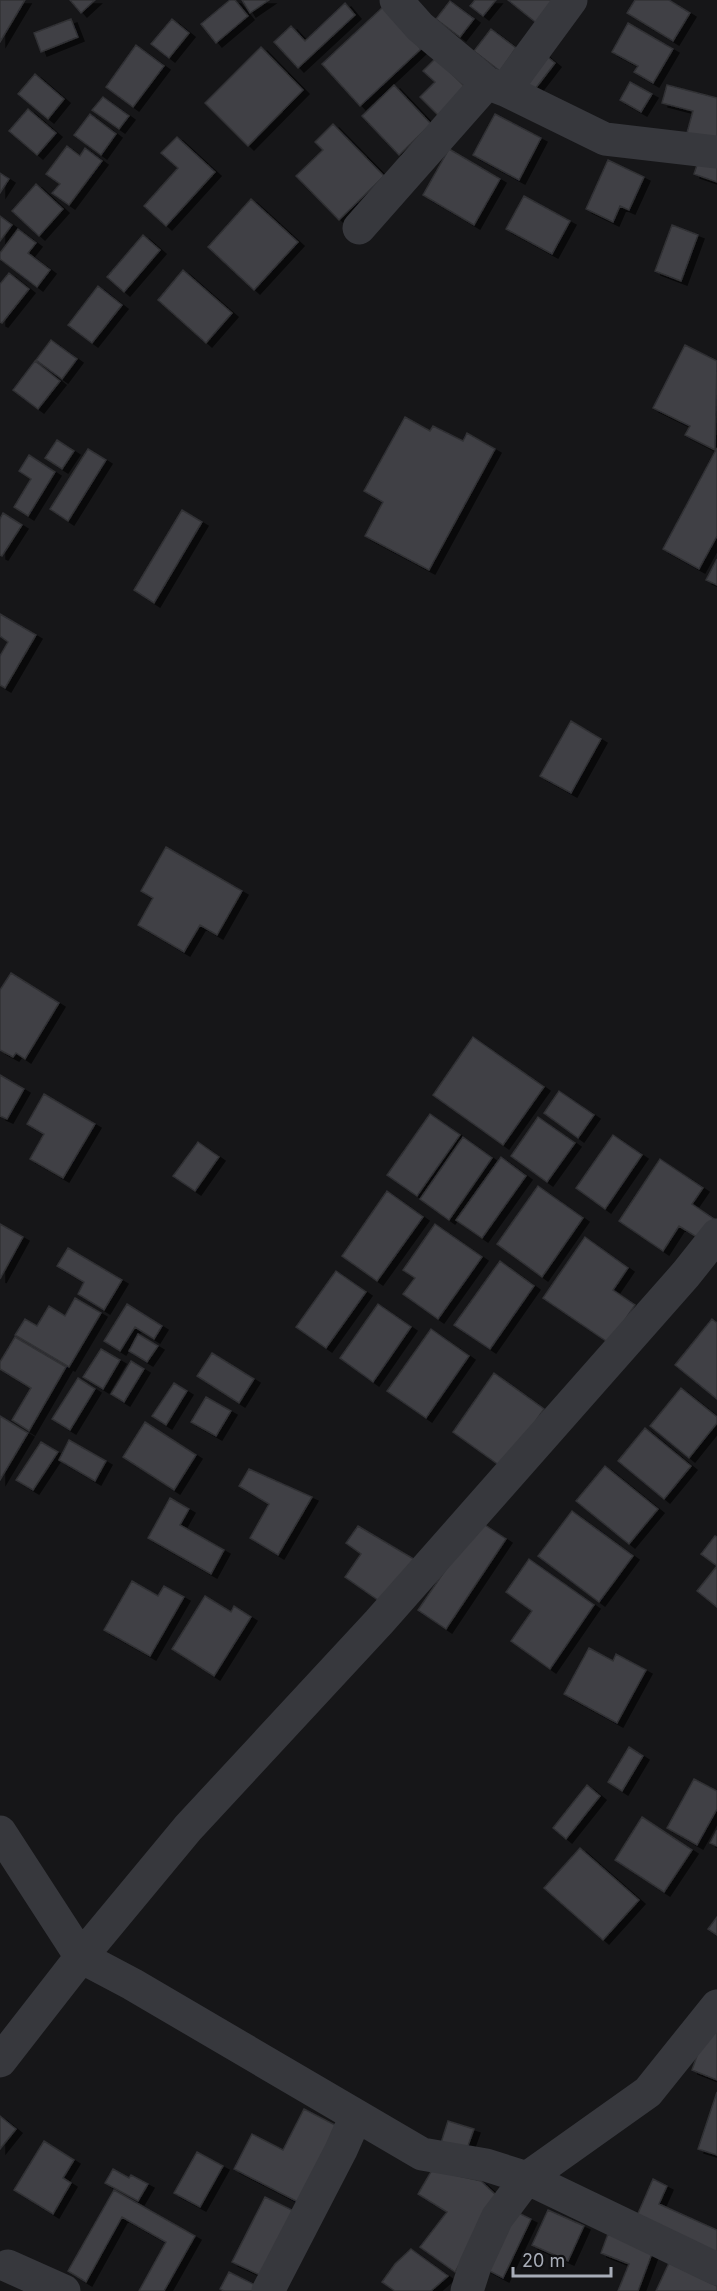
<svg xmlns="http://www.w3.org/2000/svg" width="717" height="2291" font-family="Inter,sans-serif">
<defs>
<filter id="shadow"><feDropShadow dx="6" dy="4" stdDeviation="0" flood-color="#0009"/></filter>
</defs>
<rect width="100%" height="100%" fill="#161618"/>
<path fill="#404145" stroke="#303034" stroke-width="1.5" filter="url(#shadow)" d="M0,0H25L0,42Z
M70,0H95L81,13Z
M230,0H235L248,16L216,43L201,24Z
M242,0H269L250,13Z
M475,0H496L483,16L470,6Z
M508,0H558L539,25Z
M635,0H669L690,13L673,41L627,13Z
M450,1L474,19L460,37L436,19Z
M345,3L355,15L298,68L274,42L291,26L305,41Z
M383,7L421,49L360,106L322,64Z
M71,19L78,37L41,52L34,33Z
M172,19L189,33L169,58L151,44Z
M628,23L673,49L653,83L634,72L638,66L612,52Z
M491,29L516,48L500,71L474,51Z
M136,45L164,66L133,107L106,87Z
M261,47L303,90L248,146L205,103Z
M542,52L555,63L532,93L519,83Z
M436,58L471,93L443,120L420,97L435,82L423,71Z
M35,74L64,99L48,119L18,94Z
M630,82L652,94L641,112L620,100Z
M394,85L431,124L399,155L362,116Z
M667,85L717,98V148L685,140L693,111L662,103Z
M103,97L129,116L119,129L92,110Z
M28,109L56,133L37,155L9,131Z
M90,114L116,134L101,155L74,135Z
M495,114L541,138L519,180L473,155Z
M333,124L384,176L339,220L296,176L323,150L315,142Z
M177,137L215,172L166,226L144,206L178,168L161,153Z
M67,146L80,156L85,148L102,161L69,205L52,193L60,184L46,174Z
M449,149L500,179L474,225L423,195Z
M701,153L717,158V182L694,174Z
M608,160L644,177L629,210L620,206L613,222L586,209Z
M0,173L9,179L0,193Z
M36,184L63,209L39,236L12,211Z
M524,196L570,221L552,254L506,229Z
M251,199L298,242L254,290L208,247Z
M0,216L12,225L0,241Z
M672,225L698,235L681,281L655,271Z
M18,229L36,243L28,253L50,270L37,287L0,259V253Z
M143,235L160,250L124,292L107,277Z
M183,270L232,313L206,343L158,300Z
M9,273L29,289L2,323L0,322V284Z
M98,286L122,305L92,343L68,325Z
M51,340L77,359L62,379L36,360Z
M685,345L717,361L715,450L685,435L690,426L653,408Z
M35,361L60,381L38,409L13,390Z
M405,417L430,431L433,426L463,441L467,433L495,449L429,570L365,536L383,502L364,491Z
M57,440L74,451L62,469L45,458Z
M717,448V536L699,569L663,549Z
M88,449L106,460L68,521L50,509Z
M29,455L55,472L28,516L14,507L31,479L19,471Z
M182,510L202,522L154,603L134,590Z
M3,513L22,525L2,556L0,555V519Z
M717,559V585L706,580Z
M0,614L36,635L5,688L0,685V656L8,642L0,636Z
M571,721L601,739L571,793L540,776Z
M166,847L242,891L217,935L200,925L184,952L138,925L153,898L141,891Z
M11,973L59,1003L25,1059L16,1053L13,1057L0,1050V990Z
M473,1037L544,1087L503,1145L433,1095Z
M0,1075L24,1089L7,1119L0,1116Z
M559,1091L594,1115L578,1138L544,1113Z
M44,1094L95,1124L63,1178L30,1159L44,1134L27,1124Z
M430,1114L460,1135L417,1196L387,1175Z
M538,1117L575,1143L547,1182L511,1156Z
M613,1135L642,1155L605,1209L576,1188Z
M463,1137L492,1158L449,1220L420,1199Z
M198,1142L219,1157L195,1191L173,1176Z
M501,1157L526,1176L482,1238L456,1220Z
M660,1159L703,1188L692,1204L714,1219L700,1239L679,1226L663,1251L619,1221Z
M538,1186L583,1218L542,1277L497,1244Z
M387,1191L423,1217L377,1281L342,1256Z
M0,1224L23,1237L0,1279Z
M435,1224L482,1257L438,1319L403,1294L415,1278L403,1270Z
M585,1237L628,1268L613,1290L635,1305L609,1343L543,1298Z
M68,1248L122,1280L104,1310L78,1294L84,1282L57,1266Z
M500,1261L534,1286L490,1349L454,1325Z
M336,1271L366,1292L326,1348L296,1327Z
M75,1298L101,1313L69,1367L15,1335L25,1319L37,1326L49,1306L65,1316Z
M127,1304L162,1326L154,1339L135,1327L120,1351L104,1341Z
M378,1304L411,1327L373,1382L340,1358Z
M712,1319L717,1323V1399L675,1365Z
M431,1329L469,1356L426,1418L387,1391Z
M138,1334L158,1346L147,1362L129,1351Z
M15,1337L66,1367L29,1431L12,1420L31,1388L0,1369V1362Z
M101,1349L120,1360L103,1389L83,1377Z
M212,1353L254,1379L239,1403L197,1376Z
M131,1361L144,1369L124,1402L111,1394Z
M494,1373L544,1409L503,1468L453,1432Z
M78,1378L95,1389L70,1430L52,1419Z
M174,1383L187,1391L166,1425L152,1416Z
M681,1388L717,1417V1423L689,1458L650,1426Z
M206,1397L231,1411L216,1436L191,1422Z
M0,1416L28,1433L0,1480Z
M145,1422L196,1455L174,1490L123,1457Z
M645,1428L691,1466L664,1499L618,1461Z
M69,1440L106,1461L95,1481L59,1460Z
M41,1442L58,1452L33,1490L16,1480Z
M605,1466L658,1509L629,1544L576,1501Z
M249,1469L312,1497L278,1555L250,1538L269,1504L239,1486Z
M170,1498L189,1509L180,1525L224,1550L211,1574L148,1538Z
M572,1511L633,1556L599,1602L538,1556Z
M479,1521L506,1539L446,1629L418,1610Z
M358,1526L417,1561L385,1605L345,1577L361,1554L346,1543Z
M715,1536L717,1537V1607L697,1591L717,1566L701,1554Z
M529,1559L594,1605L550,1669L511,1641L532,1611L506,1592Z
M132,1581L158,1596L164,1586L184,1597L150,1656L104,1630Z
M205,1596L231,1612L234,1606L251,1617L214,1676L172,1649Z
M589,1648L613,1661L616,1654L646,1670L617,1723L564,1694Z
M629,1747L643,1756L622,1791L608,1782Z
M694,1779L717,1791V1809L697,1845L667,1828Z
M587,1785L600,1796L566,1839L553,1828Z
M642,1817L692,1850L664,1892L615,1860Z
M717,1830V1846L710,1843Z
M580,1848L639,1900L603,1940L544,1888Z
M717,1917V1935L708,1929Z
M709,2022L717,2025V2080L692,2070Z
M717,2092V2155L698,2149Z
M304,2109L337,2126L298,2202L234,2169L252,2134L283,2150Z
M0,2116L16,2129L0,2149Z
M448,2121L474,2129L465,2154L440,2146Z
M44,2141L74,2160L63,2178L71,2183L53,2214L14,2190Z
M197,2152L223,2166L200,2207L174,2193Z
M113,2169L129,2178L131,2175L148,2184L138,2201L105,2183Z
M432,2170L481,2181L498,2197L455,2272L420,2247L447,2212L418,2194Z
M653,2179L667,2186L659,2204L717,2230V2254L636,2218Z
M114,2190L195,2236L164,2291H139L166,2242L122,2217L86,2282L68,2271Z
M265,2197L296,2212L264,2277L232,2262Z
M510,2209L531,2219L503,2278L482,2267Z
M548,2210L584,2226L568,2261L532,2245Z
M608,2234L653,2251L638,2291H618L629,2264L601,2253Z
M411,2249L448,2276L431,2291H395L382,2282L395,2264Z
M669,2263L717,2286V2291H656Z
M229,2272L259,2287L257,2291H224L220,2289Z"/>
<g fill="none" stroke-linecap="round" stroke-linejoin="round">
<path stroke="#37383d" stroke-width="33" d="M396,0L420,27L487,83L505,90L605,139L717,152
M505,90L571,0
M359,228L487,83
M0,1832L81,1957L132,1984L422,2154L486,2165L527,2178L717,2269
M0,2061L81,1957L188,1828L379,1622L686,1274L717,1235
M8,2266L64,2291
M268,2291L341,2150L356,2116
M467,2291L475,2266L497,2218L527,2178L648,2092L717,2006"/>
</g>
<path d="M513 2267v9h98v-9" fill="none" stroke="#a8adb8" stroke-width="3"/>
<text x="522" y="2267" font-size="18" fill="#a8adb8" stroke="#111113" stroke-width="4.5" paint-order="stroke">20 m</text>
</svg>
